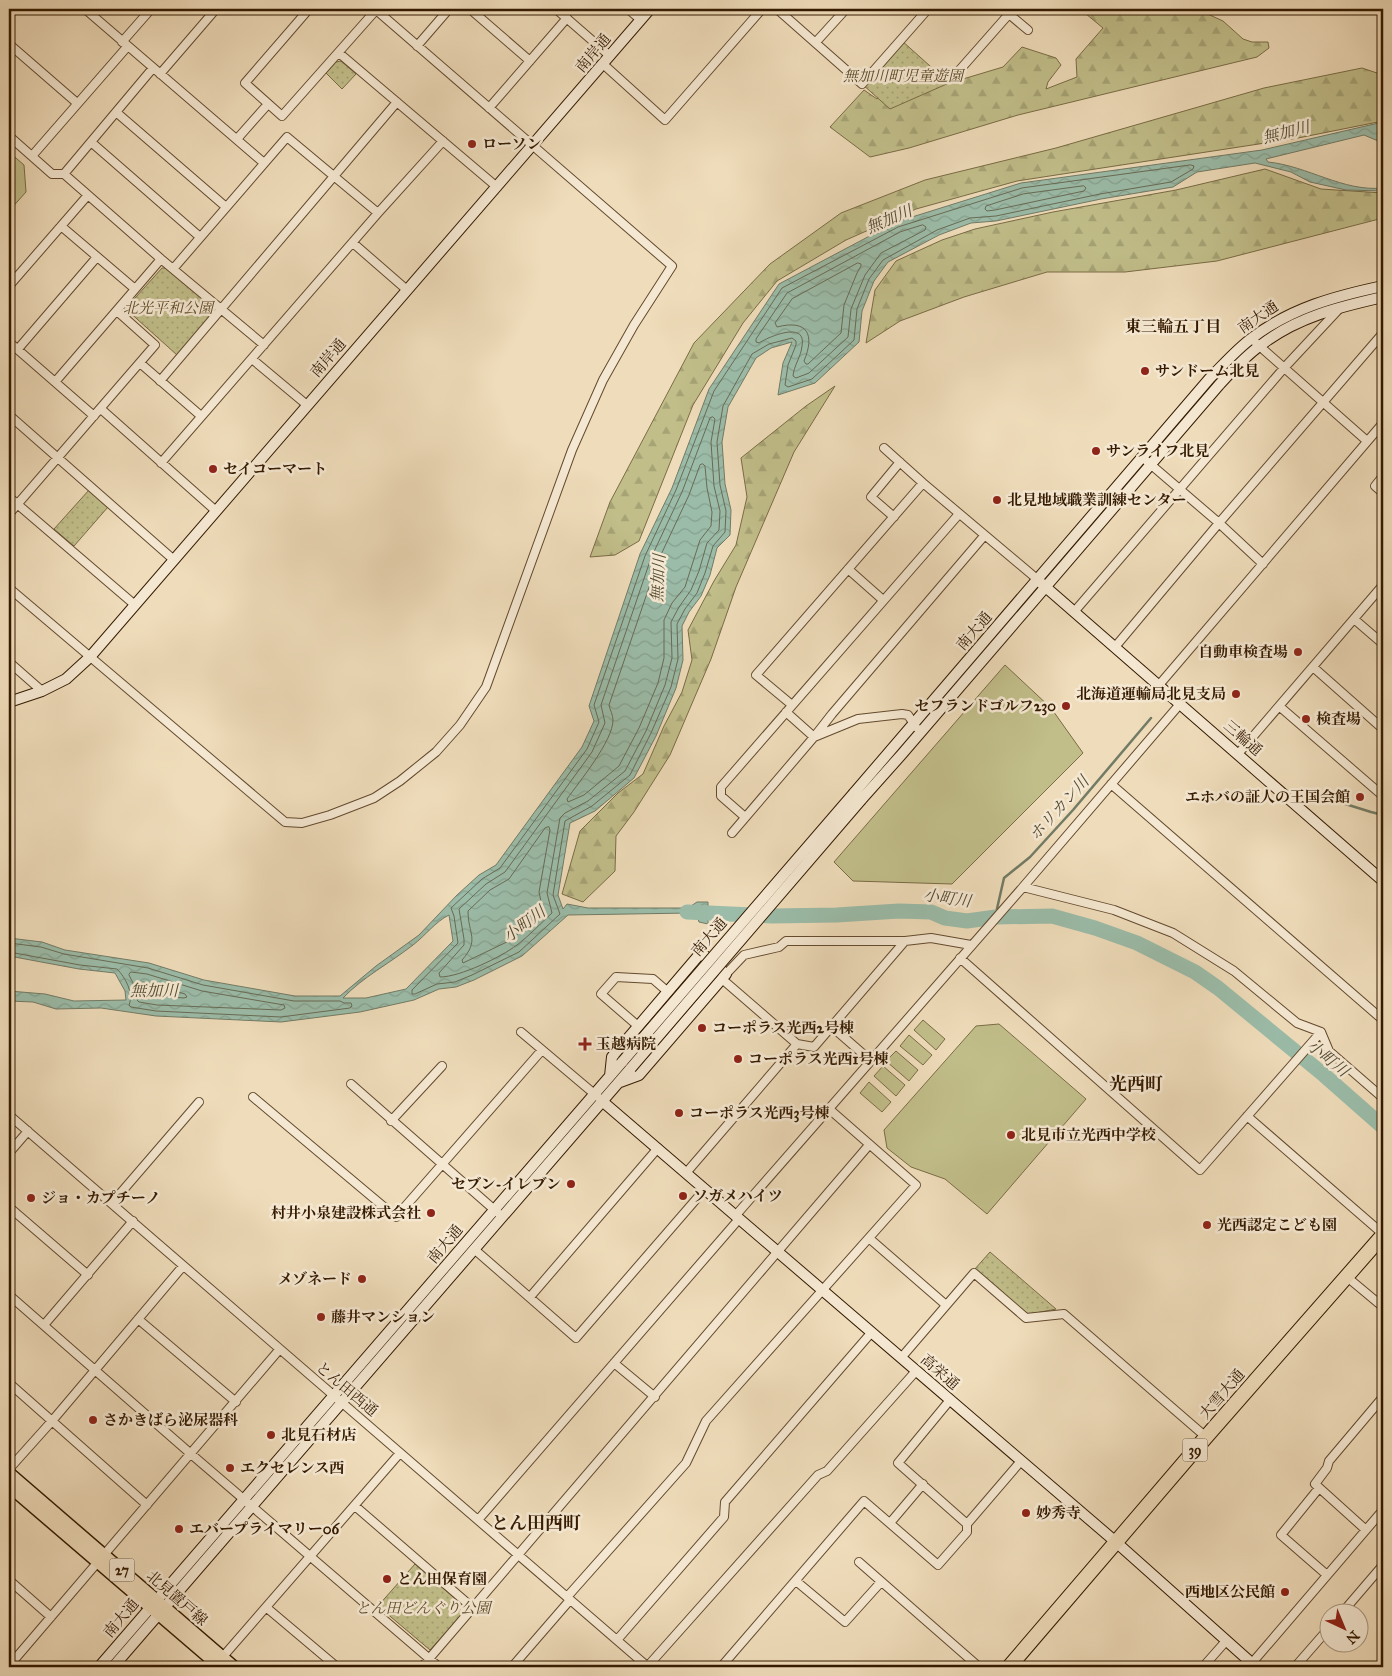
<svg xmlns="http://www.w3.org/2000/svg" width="1392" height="1676" font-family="'IM FELL Great Primer','Noto Serif JP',serif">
<defs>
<pattern id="forest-firs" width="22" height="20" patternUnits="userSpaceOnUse" patternTransform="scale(1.25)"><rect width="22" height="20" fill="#c1be8a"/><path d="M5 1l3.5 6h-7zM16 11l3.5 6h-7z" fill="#a6a375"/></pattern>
<pattern id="park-dots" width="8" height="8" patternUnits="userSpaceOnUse" patternTransform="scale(1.25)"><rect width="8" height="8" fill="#c1be8a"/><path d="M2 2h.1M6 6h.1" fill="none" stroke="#a6a375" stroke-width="1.8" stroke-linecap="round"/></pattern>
<pattern id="water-waves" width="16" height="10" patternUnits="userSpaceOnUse" patternTransform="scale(1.25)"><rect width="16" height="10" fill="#9bbca9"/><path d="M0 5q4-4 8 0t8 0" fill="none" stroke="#86a190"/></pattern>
</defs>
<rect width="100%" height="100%" fill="#efdcba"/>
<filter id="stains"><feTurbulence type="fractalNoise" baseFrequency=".004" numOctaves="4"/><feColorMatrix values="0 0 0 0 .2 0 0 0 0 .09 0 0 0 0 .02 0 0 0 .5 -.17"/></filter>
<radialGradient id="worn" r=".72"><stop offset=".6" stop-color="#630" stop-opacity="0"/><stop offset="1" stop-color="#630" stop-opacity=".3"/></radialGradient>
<path fill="url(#forest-firs)" stroke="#7a6c45" d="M1080,9H1198L1201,11L1223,21L1243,39L1252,42H1268L1269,48L1257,57L1018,115L909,148L870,157L830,127L864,90L877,99L890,86L932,74L953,82L1003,67L1022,47L1056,58L1061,65L1048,82L1046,89L1077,77L1076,59L1103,28Z
M1362,68L1383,75V121L1298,138L1017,181L916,209L846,240L777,281L743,323L693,405L639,541L615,555L590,557L610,502L694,343L770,264L841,213L925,180L1056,148L1264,88Z
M1265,169L1321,189L1383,193V218L1217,261L1125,272H1047L964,297L900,321L866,343L875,290L896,261L942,240L975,229L1053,212L1176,190Z
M835,386L794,452L736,587L711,659L670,755L634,812L616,836L615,871L583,902L562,894L580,831L618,793L643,774L664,726L682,692L692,660L688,630L714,581L736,545L747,497L741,458L806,406Z"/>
<path fill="url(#park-dots)" stroke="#7a6c45" d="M901,40L949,83L890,109L862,84Z
M341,61L356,74L342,89L326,73L336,62Z
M162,268H166L213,308V313L177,355L127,310V307Z
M89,490L108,507L74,546L54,529Z
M990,1252L1056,1309L1026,1315L974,1270Z
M415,1564L467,1609L430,1650L378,1606Z"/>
<path fill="#c1be8a" stroke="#7a6c45" d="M9,152L24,165L26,192L9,211Z
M1005,665L1051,708L1083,753L952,884L853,881L834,862Z
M923,1020L945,1039L936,1050L914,1030Z
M999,1024L1086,1099L987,1214L945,1179L911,1167L887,1148L884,1130L976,1026Z
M909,1035L932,1055L923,1065L900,1046Z
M896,1051L918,1070L909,1081L886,1061Z
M883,1066L905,1085L896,1096L874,1076Z
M869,1082L891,1102L882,1112L860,1093Z"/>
<path fill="url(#water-waves)" stroke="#727b65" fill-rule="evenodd" d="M1383,122V143L1364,135L1266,159L1268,162C1308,166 1343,192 1383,188V191L1346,190L1310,182L1291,172L1255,163L1197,172L1173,187L1101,199L996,221L971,223L939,235L888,262L874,281L862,311L859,342L815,383L778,395L783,363L792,342L771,348L756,358L728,407L722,442L725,484L731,510L730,535L717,548L710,575L701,596L689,612L682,626L683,660L676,688L656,736L634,778L595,811L570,823L558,895L563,909L567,904L588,908H688L697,902H708V924L699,922L697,916L690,913L568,915L522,956L474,980L456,987L439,989L414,1000L360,1012L281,1022L156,1016L101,1008L56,1009L33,1002L9,1001V991L45,994L74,1001L126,1000L125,991L115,973L79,969L9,956V938L42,942L65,950L149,963L204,980L295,996H340L376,966L419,935L457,895L479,875L496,865L582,747L594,721L589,706L640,554L672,488L709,389L779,284L896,222L1021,183L1262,150ZM449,915L453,941L406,989L366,998H343C363,977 390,963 413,945C426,935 435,922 449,915Z"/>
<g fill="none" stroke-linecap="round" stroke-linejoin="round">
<path stroke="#686b54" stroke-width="1" d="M1191,165L1194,166L1193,169L1171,182L1100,194L996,216L970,218L937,230L883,260L869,279L857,309L854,340L812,379L788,387L785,385L788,365L796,345V341L792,338L769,344L752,354L723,406L717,442L720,485L726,511L725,532L713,546L705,573L697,593L685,609L677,624L678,659L671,687L651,733L630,775L592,806L565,821L553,895L560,914L519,952L472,975L455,982L437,984L415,994H412V990L458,943L454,916L451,908L482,879L500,868L587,749L599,722L594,705L645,556L676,490L714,391L782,288L898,227L1022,188Z
M1084,186L1086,188L1084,191L995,210L987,211L985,209L986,206L1023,194Z
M923,225L926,227L925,230L881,253L865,275L851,309L848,337L809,373L796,378L793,376C794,365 801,357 802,346C807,320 768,337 759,343L756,342V339L787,293L900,232Z
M858,263L861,264V266L857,273L844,305L841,333L808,364H806L804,361C815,335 808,319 777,327L775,323L792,299Z
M713,417L715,419L711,442L714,486L720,511L719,530L707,543L699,571L691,590L679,607L671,622L672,658L665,685L646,731L625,771L588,801L565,813L560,818L547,893L552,913C540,924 530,935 517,945C501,957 460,977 440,977L439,973L464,945V939L459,909L486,884L505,872L592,752L605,723L601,705L651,558L682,492L710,418Z
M703,464L705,466L707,488L712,512L711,526L700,540L685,587L672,603L664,620V658L658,683L639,728L619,766L584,795L568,802L567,799C579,782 613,741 613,720C613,715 610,710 609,705L658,561L689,495L700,465Z
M549,827L550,830L539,892L543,911L511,940L463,963L462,960C480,940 468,934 468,911L490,890L509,879L545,828Z
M9,943L41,947L64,954L148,968L203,985L294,1001H340L344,1003H351L352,1006L350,1008L281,1017L156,1011L131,1007L129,1005C134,993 125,977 117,969L80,965L9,952
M131,972L147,974L202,991L284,1005L285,1008L281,1010L157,1005L139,1002L137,1000L135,987L129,975Z
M143,982L185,994L187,997L184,998L146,995L144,993Z"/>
<path stroke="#727b65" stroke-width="2.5" d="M1307,792L1371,812L1383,815
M996,913L1004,878L1030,857L1073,810L1151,718"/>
<path stroke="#9bbca9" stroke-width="15" d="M687,912L772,916L837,915L899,911L931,912L945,918L967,921L996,917L1052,916L1095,928L1137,943L1195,972L1218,988L1324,1075L1383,1127"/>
<defs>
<path id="street" d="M85,9L264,163
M309,9L245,83L282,116L376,10
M470,9L530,61
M556,9L610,56
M628,9L641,20
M777,9L862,84L928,9
M1003,9L1028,30
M122,42L151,9
M816,42L846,9
M9,44L77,103
M417,46L449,9
M339,53L497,187
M603,64L665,120L762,9
M957,73L1009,14
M160,74L216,9
M489,108L567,18
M116,112L226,207
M9,136L52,174H64L161,259L264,345
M237,139L268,104
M91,142L200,237
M32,156L127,47
M64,174L153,68
M61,226L135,289
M353,243L407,290
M173,269L287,137L378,213
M9,286L88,195
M9,342L94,416
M1256,343L1367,441
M18,349L97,257
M252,359L307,405
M140,363L201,416
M160,381L397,102
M55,382L161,259
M101,409L216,511
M9,415L174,560
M884,448L923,483L1037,579
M1142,457L1219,523L1263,564
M161,463L378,213L443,141
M1383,476L1375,486L1383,493
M9,497L135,605
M9,514L155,345L117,311
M894,517L871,497L900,462
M848,569L883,600
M9,588L285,822L302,823L330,815L374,798L400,781L436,752L460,725L486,687L572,450L603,380L634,325L672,266L375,9
M1074,612L1284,368L1339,309
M1354,619L1383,644
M1115,647L1219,523L1383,333
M9,662L42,691
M1313,667L1383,729
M1159,685L1383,423
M792,705L756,675L923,483
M1279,706L1383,796
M786,712L814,737L832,714L984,536
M1238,754L1383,585
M1111,784L1383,1020
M745,817L721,796V787L959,514
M732,833L814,737L858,719L902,714L908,715L916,727
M1023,887L1114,910L1173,933L1234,971L1297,1023L1321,1032L1329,1051L1383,1098
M960,958L1200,1170L1321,1032
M726,974L744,955L779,947L786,941H905
M638,1026L601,994L616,977L653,979L668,992
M831,1026L870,1060
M521,1032L598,1097
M797,1044L814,1047L905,941L931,938L971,945
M351,1084L498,1213
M253,1097L396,1217L542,1050
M9,1115L648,1667
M1247,1116L1383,1234
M391,1121L442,1066
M9,1153L28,1131
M686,1173L797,1044L722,979
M112,1203L199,1102
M9,1207L88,1275
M736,1215L1023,887L1180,704
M870,1239L946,1305
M474,1249L576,1338L705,1189
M1347,1277L1383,1307
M9,1295L191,1454L439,1667
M530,1297L658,1148
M138,1319L236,1402
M44,1325L133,1221
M901,1358L974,1273L1026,1318L1064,1314L1206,1437
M614,1363L655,1397
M9,1383L147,1505
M950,1400L898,1463L967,1524
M9,1469L52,1421L183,1266
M1319,1488L1281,1535L1327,1575
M355,1506L473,1608
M478,1520L739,1219
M890,1523L923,1484
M1366,1530L1315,1484L1327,1468L1329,1461L1383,1397
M859,1562L979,1667
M9,1580L51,1617
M796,1581L845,1622L881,1582
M567,1597L686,1463L706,1421L916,1185L828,1108
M267,1608L337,1667
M1341,1614L1383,1565
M617,1640L724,1517L725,1502L871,1333
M220,1660L400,1453
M1252,1663L1383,1510
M9,1666L279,1350
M422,1667L869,1145
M512,1667L570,1600
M647,1667L818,1475L827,1471L916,1371
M721,1667L864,1501L938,1565L967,1532V1524L1021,1461
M1203,1667L1226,1641
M1295,1667L1330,1627"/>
<path id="secondary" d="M1041,583L1383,881
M9,702L42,691L66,679L90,657L650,9
M854,793L1210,378C1224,364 1237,349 1252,338C1291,308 1336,296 1383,286
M861,800L902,754L1219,385C1232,371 1245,356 1261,345C1297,317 1339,307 1383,297
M610,1076L612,1057L699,955L705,956L726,974L639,1075L620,1082
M602,1101L1117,1543L1256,1667
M99,1667L623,1061
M113,1667L631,1068"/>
<path id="primary" d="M9,1473L234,1667
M9,1486L220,1667"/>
<path id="highway" d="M1009,1667L1206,1437L1383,1235"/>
</defs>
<use href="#street" stroke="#634a2e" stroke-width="10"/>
<use href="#secondary" stroke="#341a00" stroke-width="12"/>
<use href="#primary" stroke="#341a00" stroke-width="14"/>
<use href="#highway" stroke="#341a00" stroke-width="16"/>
<use href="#street" stroke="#f5e8d2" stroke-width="8"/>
<use href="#secondary" stroke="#f5e8d2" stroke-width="10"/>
<use href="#primary" stroke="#efdcba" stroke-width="11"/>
<use href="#highway" stroke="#efdcba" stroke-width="14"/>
<defs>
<path id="secondary-bridge" d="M623,1061L854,793
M631,1068L861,800"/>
</defs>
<use href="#secondary-bridge" stroke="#341a00" stroke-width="12" stroke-linecap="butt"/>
<use href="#secondary-bridge" stroke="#f5e8d2" stroke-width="10"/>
</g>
<g fill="#8f2418" stroke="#f5e8d2" stroke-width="2">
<circle cx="472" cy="144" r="5"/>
<circle cx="1145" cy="371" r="5"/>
<circle cx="1096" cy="451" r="5"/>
<circle cx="213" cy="469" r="5"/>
<circle cx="997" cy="500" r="5"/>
<circle cx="1298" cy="652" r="5"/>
<circle cx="1236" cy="694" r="5"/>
<circle cx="1066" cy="706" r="5"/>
<circle cx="1306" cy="719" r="5"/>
<circle cx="1360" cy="797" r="5"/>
<circle cx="702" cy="1028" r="5"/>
<path d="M582.5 1036.5h5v5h5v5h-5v5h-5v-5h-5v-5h5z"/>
<circle cx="738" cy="1059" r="5"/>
<circle cx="679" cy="1113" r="5"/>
<circle cx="1011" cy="1135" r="5"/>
<circle cx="571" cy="1184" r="5"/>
<circle cx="683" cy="1196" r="5"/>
<circle cx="31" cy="1198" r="5"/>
<circle cx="431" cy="1213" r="5"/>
<circle cx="1207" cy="1225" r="5"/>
<circle cx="362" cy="1279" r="5"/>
<circle cx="321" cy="1317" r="5"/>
<circle cx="93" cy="1420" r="5"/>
<circle cx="271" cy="1435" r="5"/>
<circle cx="230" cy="1468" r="5"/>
<circle cx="1026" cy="1513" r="5"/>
<circle cx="179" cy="1529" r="5"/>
<circle cx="387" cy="1579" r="5"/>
<circle cx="1285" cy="1592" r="5"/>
</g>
<g text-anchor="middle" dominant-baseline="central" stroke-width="5" stroke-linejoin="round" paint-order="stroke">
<g fill="#f5e8d2" stroke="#6e583f" stroke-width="1">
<rect x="1182.5" y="1438.5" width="25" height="23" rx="4"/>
<rect x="109.5" y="1558.5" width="25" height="23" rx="4"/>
</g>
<g font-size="14" font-weight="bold" fill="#341a00">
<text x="1195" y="1450">39</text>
<text x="122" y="1570">27</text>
</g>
<g font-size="15" fill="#341a00" stroke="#f5e8d2">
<text transform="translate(593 53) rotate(-50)">南岸通</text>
<text transform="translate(1258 317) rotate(-34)">南大通</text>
<text transform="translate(328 358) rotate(-49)">南岸通</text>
<text transform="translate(974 631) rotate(-49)">南大通</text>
<text transform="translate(1243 738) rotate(41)">三輪通</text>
<text transform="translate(709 937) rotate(-49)">南大通</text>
<text transform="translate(445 1244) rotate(-50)">南大通</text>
<text transform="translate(940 1372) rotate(41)">高栄通</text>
<text transform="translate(347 1389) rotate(40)">とん田西通</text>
<text transform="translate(1222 1394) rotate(-49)">大雪大通</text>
<text transform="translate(177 1598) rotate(41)">北見置戸線</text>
<text transform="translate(121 1618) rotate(-50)">南大通</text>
</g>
<g font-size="15" font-style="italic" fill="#5e4b29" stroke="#f5e8d2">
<text x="903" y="76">無加川町児童遊園</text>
<text x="168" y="308">北光平和公園</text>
<text x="423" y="1608">とん田どんぐり公園</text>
</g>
<g font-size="15" font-weight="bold" fill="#341a00" stroke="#f5e8d2" text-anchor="start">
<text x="482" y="144">ローソン</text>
<text x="1155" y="371">サンドーム北見</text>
<text x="1106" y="451">サンライフ北見</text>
<text x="223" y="469">セイコーマート</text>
<text x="1007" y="500">北見地域職業訓練センター</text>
<text x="1288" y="652" text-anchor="end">自動車検査場</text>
<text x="1226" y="694" text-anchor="end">北海道運輸局北見支局</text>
<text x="1056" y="706" text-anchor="end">セフランドゴルフ230</text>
<text x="1316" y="719">検査場</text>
<text x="1350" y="797" text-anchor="end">エホバの証人の王国会館</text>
<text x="712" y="1028">コーポラス光西2号棟</text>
<text x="596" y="1044">玉越病院</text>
<text x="748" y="1059">コーポラス光西1号棟</text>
<text x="689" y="1113">コーポラス光西3号棟</text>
<text x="1021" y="1135">北見市立光西中学校</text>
<text x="561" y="1184" text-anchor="end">セブン-イレブン</text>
<text x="693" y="1196">ソガメハイツ</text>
<text x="41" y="1198">ジョ・カプチーノ</text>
<text x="421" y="1213" text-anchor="end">村井小泉建設株式会社</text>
<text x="1217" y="1225">光西認定こども園</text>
<text x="352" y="1279" text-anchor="end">メゾネード</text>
<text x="331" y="1317">藤井マンション</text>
<text x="103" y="1420">さかきばら泌尿器科</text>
<text x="281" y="1435">北見石材店</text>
<text x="240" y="1468">エクセレンス西</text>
<text x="1036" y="1513">妙秀寺</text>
<text x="189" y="1529">エバープライマリー06</text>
<text x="397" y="1579">とん田保育園</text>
<text x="1275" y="1592" text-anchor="end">西地区公民館</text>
</g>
<g font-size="16" font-style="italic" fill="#534b33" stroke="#f5e8d2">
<text transform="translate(1286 132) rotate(-14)">無加川</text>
<text transform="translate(889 219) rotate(-23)">無加川</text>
<text transform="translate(658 578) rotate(-87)">無加川</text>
<text transform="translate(1059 808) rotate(-48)">ホリカン川</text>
<text transform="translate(947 898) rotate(8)">小町川</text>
<text transform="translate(524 924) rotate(-37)">小町川</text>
<text x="154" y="990">無加川</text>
<text transform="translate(1328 1058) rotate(39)">小町川</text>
</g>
<g font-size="16" font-weight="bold" fill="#341a00" stroke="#f5e8d2">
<text x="1173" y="326">東三輪五丁目</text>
</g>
<g font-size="18" font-weight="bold" fill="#341a00" stroke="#f5e8d2">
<text x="1136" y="1084">光西町</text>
<text x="536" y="1523">とん田西町</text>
</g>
</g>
<rect width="1392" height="1676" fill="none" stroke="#efdcba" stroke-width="30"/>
<rect x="10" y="10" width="1372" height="1656" fill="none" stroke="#341a00" stroke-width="2.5"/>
<rect x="15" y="15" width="1362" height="1646" fill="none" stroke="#341a00"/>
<g transform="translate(1344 1628) rotate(136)"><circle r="24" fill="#f5e8d2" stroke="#a8967e"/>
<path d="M0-4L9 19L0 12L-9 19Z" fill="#8f2418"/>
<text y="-8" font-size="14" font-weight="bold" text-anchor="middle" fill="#341a00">N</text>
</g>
<rect width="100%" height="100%" filter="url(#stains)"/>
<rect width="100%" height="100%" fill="url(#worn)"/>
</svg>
